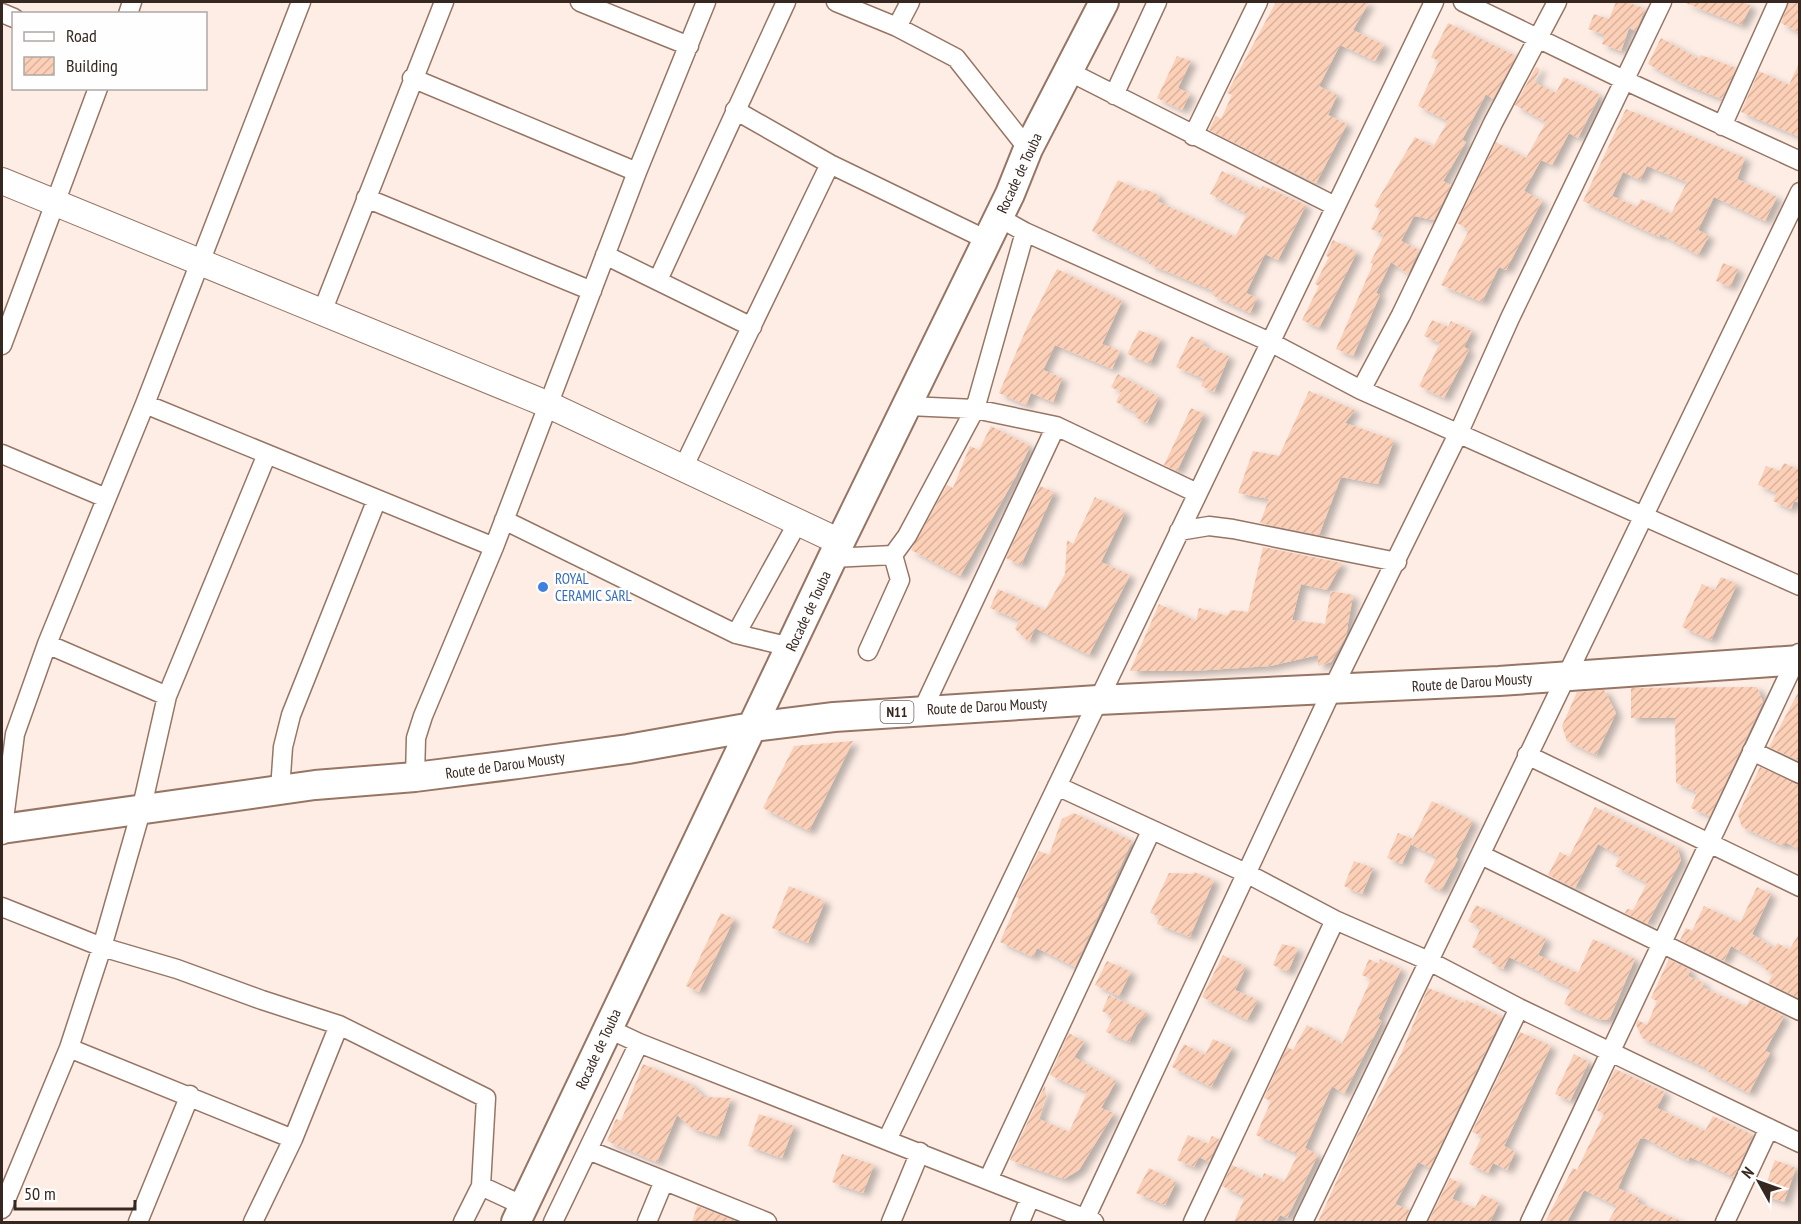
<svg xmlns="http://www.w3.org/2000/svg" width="1801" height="1224" font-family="'PT Sans Narrow',sans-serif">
<defs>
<pattern id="building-hatch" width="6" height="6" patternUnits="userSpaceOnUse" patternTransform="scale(1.5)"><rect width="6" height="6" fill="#fccfb7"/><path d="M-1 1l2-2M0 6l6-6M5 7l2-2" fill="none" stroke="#d9b29d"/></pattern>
<filter id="shadow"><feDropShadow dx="6" dy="4" stdDeviation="3" flood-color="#0004"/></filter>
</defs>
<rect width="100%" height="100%" fill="#fdede5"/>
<path fill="url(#building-hatch)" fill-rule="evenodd" filter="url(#shadow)" d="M1276,2H1369L1353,30L1384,45L1375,61L1340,45L1319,86L1337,95L1328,115L1347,124L1316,183L1209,130L1216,116L1221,119L1232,95L1227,93Z
M1616,2H1627L1645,9L1636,31L1629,28L1621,51L1602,44L1605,35L1588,29L1594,14L1609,19Z
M1683,2H1743L1751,6L1741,25Z
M1789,2H1800V33L1781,23Z
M1448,23L1516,56L1493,99L1486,94L1462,140L1466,142L1443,181L1451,185L1434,220L1414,216L1401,241L1419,250L1408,274L1391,262L1376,293L1380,295L1353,356L1336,349L1373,264L1370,263L1384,235L1371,229L1381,210L1374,206L1415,137L1433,147L1448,121L1418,106L1439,61L1431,57Z
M1661,38L1699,59L1701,55L1736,68L1722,99L1684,84L1648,64Z
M1177,56L1191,61L1178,88L1190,94L1182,110L1157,98Z
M1800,61V137L1741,112L1759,71L1789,85Z
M1536,67L1540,69L1534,82L1556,93L1564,77L1600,95L1578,138L1569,133L1552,165L1541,160L1524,191L1542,201L1506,270L1499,267L1482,302L1441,285L1469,230L1457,223L1496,142L1526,158L1546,122L1515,105Z
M1626,109L1745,158L1737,179L1777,197L1765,221L1714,197L1698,230L1709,236L1698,255L1660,234L1659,237L1583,201ZM1647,166L1687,182L1671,214L1641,199L1637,207L1612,196L1623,172L1640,180Z
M1222,171L1260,190L1263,186L1306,205L1278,260L1265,254L1246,293L1257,298L1250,313L1212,295L1214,291L1149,264L1150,261L1092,231L1118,180L1143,192L1145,189L1160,196L1157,201L1235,237L1247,214L1210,194Z
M1333,240L1357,252L1319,328L1302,320L1319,286L1315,284L1329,257L1326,256Z
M1723,263L1738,269L1730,287L1716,281Z
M1057,269L1122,301L1102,344L1120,351L1112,369L1055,345L1043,370L1062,378L1053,402L1031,393L1026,405L999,393L1027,327Z
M1432,320L1448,327L1451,321L1472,331L1464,347L1469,350L1444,398L1419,386L1440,343L1424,336Z
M1139,330L1161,339L1150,364L1127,354Z
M1191,336L1204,342L1202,345L1229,356L1214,392L1201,386L1204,379L1176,367Z
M1118,374L1159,397L1147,423L1135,417L1137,413L1116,402L1121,392L1111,387Z
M1309,391L1355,410L1345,423L1394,440L1378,484L1341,477L1319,535L1260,523L1269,499L1238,493L1253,451L1279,456Z
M1191,408L1204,414L1177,471L1164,465Z
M991,426L1030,446L1016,476L960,576L911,550L947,485L953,488L970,446L979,450Z
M1784,463L1800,470V503L1794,501L1791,509L1773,501L1777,493L1758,485L1766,466L1780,471Z
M1040,486L1054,492L1021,565L1006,558Z
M1095,497L1125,512L1101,562L1130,575L1089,655L1035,628L1029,642L1015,629L1019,620L990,608L998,589L1045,610L1065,574L1067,540L1073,544Z
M1263,547L1342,563L1327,590L1301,584L1292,620L1325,624L1331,591L1353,595L1346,636L1331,662L1318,666V655L1270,666L1192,671H1130L1159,604L1196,621L1199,608L1227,616L1231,610L1248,612Z
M1721,577L1737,584L1711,640L1682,627L1702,584L1715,590Z
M1757,687L1763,702L1710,816L1691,808L1697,792L1676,783L1675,718H1631V688Z
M1800,689V761L1769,747Z
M1604,690L1616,713L1596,755L1567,741L1562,726L1577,692Z
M853,741L809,831L763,808L794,746Z
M1760,767L1800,785V850L1785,842L1783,846L1742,827L1738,815Z
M1432,801L1473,821L1455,857L1458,859L1441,891L1424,882L1437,857L1410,844Z
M1595,807L1677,847L1681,860L1647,924L1625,913L1627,909L1633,910L1647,883L1615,866L1620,856L1598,844L1575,888L1548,875L1560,852L1569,857Z
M1074,813L1132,841L1075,967L1037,948L1033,957L1000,942L1019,898L1016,897L1039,851L1049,855L1062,819Z
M1398,833L1413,839L1402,864L1387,858Z
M1354,861L1373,868L1362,894L1344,886Z
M1194,872L1214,880L1190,937L1157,924L1160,917L1150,913L1169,873L1193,874Z
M789,886L825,901L808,943L772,928Z
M1757,887L1771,894L1752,934L1774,948L1778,943L1789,950L1800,932L1799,998L1768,983L1773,974L1762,967L1764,965L1731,946L1724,961L1680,940L1686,928L1692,931L1704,906L1740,923Z
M1476,905L1546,939L1538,955L1578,973L1593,939L1635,959L1609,1020L1598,1019L1564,1004L1571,988L1541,974L1542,973L1509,957L1503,969L1491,963L1493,958L1472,947L1481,928L1468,921Z
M721,913L734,919L699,992L686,986Z
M1282,944L1298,948L1288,972L1273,965Z
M1223,955L1246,967L1235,990L1258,1000L1247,1020L1202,997Z
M1369,959L1379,964L1380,959L1401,969L1378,1019L1382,1021L1344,1094L1332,1086L1305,1148L1318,1155L1287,1218L1280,1215L1276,1222H1234L1245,1197L1222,1186L1232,1165L1262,1179L1264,1173L1284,1182L1298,1154L1256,1135L1271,1101L1264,1098L1287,1047L1293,1050L1307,1025L1342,1044L1371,979L1362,975Z
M1669,959L1690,970L1688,976L1704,983L1702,987L1746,1007L1750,999L1784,1016L1765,1051L1770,1053L1749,1093L1707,1071L1708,1069L1642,1038L1636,1024L1638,1020L1647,1025L1657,1001L1651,998Z
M1107,961L1131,972L1119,996L1095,985Z
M1428,988L1465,1003L1466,1000L1502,1017L1430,1168L1418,1162L1395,1204L1409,1210L1405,1222H1318L1358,1134L1401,1054Z
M1109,995L1147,1013L1137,1025L1129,1042L1106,1032L1113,1017L1102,1011Z
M1520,1032L1551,1046L1504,1146L1515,1152L1507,1170L1493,1163L1488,1173L1469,1164L1482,1136L1472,1132Z
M1069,1033L1084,1042L1074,1057L1116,1081L1101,1108L1114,1113L1079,1170L1064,1179L1010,1160L1045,1085L1046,1096L1039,1119L1069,1132L1087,1092L1050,1075Z
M1213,1039L1232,1048L1211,1087L1172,1067L1184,1044L1205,1055Z
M1574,1054L1589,1062L1570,1101L1555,1094Z
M643,1064L690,1084L704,1097L731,1098L718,1137L693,1129L677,1115L657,1162L607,1141L616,1119L621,1121Z
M1615,1069L1665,1092L1657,1108L1705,1131L1713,1116L1753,1135L1734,1177L1690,1157L1688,1161L1644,1138L1640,1139L1618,1188L1639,1198L1637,1202L1683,1222H1608L1617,1206L1584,1190L1567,1222H1545L1573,1168L1577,1170L1604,1114L1596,1110Z
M759,1114L794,1126L782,1158L748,1146Z
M1188,1135L1208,1144L1212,1136L1219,1139L1209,1162L1199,1157L1194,1167L1177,1160Z
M842,1154L874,1165L863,1193L832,1182Z
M1775,1160L1796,1168L1784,1202L1762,1195Z
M1149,1168L1176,1182L1165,1205L1136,1193Z
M1450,1178L1460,1183L1452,1199L1475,1208L1482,1194L1499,1203L1490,1222H1428Z
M697,1206L738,1222H692Z"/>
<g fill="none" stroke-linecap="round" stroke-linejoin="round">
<defs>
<path id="street" d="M580,2L689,46
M836,2L897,27L956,58L1028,149
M1463,2L1624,80L1800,161
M2,13L14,18
M128,14L132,2
M897,27L910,2
M1070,72L1335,206
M412,78L637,172
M1114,95L1157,2
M735,110L830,164L987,240
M1722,126L1778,2
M1193,136L1258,2
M366,198L592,291
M998,217L1025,232L1270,342L1361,390L1800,586
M605,255L752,327
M658,280L786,2
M322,312L444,2
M2,345L98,88
M1361,390L1401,315L1493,123L1557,2
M145,404L494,547
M908,406L975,409L1056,426L1197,493
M2,454L106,498
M683,468L830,164
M504,520L736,634L791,647
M1179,531L1209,526L1233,529L1397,562
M832,558L893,555L907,536L975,409L1025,232
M736,634L798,522
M47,644L167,696
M868,651L900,580L893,555
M923,709L1056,426
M1752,751L1800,774
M1527,755L1800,887
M415,777L416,738L423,716L494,547L637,172L706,2
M1057,786L1246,873L1335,920L1429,961L1519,1008L1800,1143
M280,790L283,747L291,715L377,499
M2,835L15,734L47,644L145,404L301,2
M1481,855L1800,1011
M2,907L102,947L177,969L262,1000L339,1025L486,1098L481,1186L524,1206
M607,1028L639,1043L1094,1222
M69,1048L293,1139
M887,1140L1434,2
M588,1150L767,1222
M988,1180L1151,831
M2,1209L69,1048L102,947L141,811L167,696L267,454
M1085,1219L1332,690L1459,432L1510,318L1662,2
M138,1222L190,1095
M253,1222L293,1139L339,1025
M463,1222L481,1186
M553,1222L639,1043
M647,1222L664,1181
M891,1222L920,1152
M1020,1222L1030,1198
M1193,1222L1335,920
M1303,1222L1800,192
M1416,1222L1519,1008
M1530,1222L1799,653
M1725,1222L1769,1128"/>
<path id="secondary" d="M2,181L549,405L840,542"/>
<path id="primary" d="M2,829L315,785L415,777L518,764L628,749L752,727L834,717L1098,700L1499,681L1800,660
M516,1222L840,542L1010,194L1028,149L1104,2"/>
</defs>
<use href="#street" stroke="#977564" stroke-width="21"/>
<use href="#secondary" stroke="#977564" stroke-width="28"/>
<use href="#primary" stroke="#977564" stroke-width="32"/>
<use href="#street" stroke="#fff" stroke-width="18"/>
<use href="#secondary" stroke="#fff" stroke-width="26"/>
<use href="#primary" stroke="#fff" stroke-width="28"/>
</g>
<circle fill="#3f7fe0" stroke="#fefefe" stroke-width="2" cx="543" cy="587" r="6"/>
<g text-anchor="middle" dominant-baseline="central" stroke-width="5" stroke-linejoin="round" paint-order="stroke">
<rect fill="#fefefe" stroke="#726863" stroke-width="1.5" x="880.5" y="701" width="33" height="22" rx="4.5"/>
<g font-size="14" font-weight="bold" fill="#362820">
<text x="897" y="712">N11</text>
</g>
<g font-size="15" fill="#362820" stroke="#fefefe">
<text transform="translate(1019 173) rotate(-65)">Rocade de Touba</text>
<text transform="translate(808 611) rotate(-65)">Rocade de Touba</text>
<text transform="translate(1472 682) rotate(-4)">Route de Darou Mousty</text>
<text transform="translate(987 706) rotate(-3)">Route de Darou Mousty</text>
<text transform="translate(505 765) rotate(-8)">Route de Darou Mousty</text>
<text transform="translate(598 1049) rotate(-65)">Rocade de Touba</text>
</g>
<g font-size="15" fill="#366cbe" stroke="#fefefe" text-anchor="start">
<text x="555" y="578">ROYAL<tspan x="555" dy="17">CERAMIC SARL</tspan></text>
</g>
</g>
<rect width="1801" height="1224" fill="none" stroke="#362820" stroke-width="6"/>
<rect x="12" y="12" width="195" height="78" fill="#fefefe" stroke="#aea8a5" stroke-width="1.5"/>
<rect x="24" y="32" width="30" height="9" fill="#ffffff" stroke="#aea8a5" stroke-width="1.5"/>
<text x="66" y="42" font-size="18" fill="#362820">Road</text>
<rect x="24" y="57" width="30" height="18" fill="url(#building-hatch)" stroke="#aea8a5" stroke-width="1.5"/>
<text x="66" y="72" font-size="18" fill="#362820">Building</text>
<g transform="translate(1759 1182) rotate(310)" stroke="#fefefe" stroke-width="4.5" paint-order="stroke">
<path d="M0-4.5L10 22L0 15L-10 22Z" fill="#362820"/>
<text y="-9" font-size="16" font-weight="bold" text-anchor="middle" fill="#362820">N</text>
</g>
<path d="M15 1200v9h120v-9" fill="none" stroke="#362820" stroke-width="3"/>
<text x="24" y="1200" font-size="18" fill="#362820" stroke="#fefefe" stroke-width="4.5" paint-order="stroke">50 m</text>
</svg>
